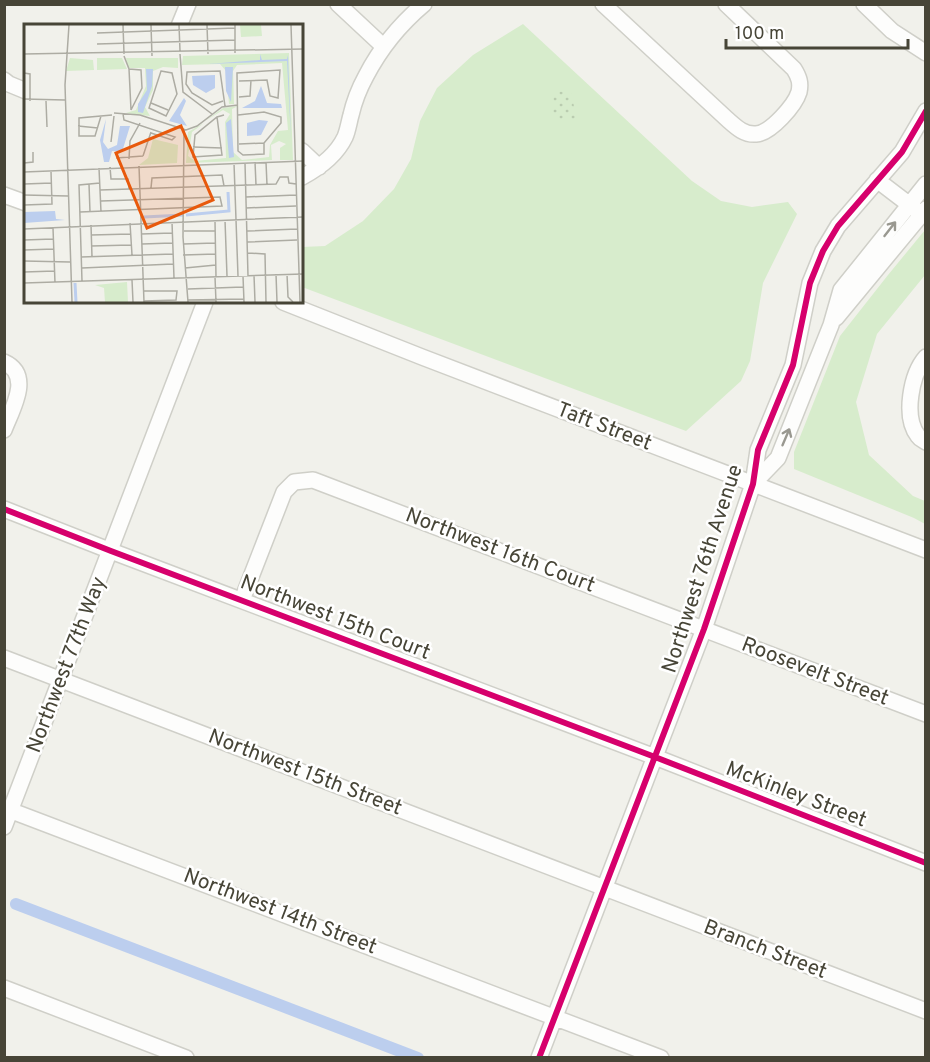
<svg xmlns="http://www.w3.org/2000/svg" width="930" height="1062" font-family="Overpass,sans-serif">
<defs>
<pattern id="park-dots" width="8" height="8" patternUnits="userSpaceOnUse" patternTransform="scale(1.5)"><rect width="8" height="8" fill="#d7eccc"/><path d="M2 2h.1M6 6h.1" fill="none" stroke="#baccb0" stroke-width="1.8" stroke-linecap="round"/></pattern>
</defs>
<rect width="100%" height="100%" fill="#f1f1eb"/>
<path fill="#d7eccc" d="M523,24L692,181L721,201L752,207L788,202L797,214L763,283L750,361L741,381L686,431L302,287V247L325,246L363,221L394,189L411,159L420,121L437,88L473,55Z
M925,230V275L877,334L856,402L869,455L913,496L925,501V524L914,518L794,469V452L840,336L888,275Z"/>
<path fill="url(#park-dots)" d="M554,90L572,94L576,120H552Z"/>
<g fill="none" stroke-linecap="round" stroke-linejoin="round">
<path stroke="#bcceee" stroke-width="12" d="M16,904L418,1058"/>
<defs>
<path id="minor" d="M338,4L383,46
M603,4L727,119C736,127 744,135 756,134C771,133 795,105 799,92C801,83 799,77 794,69L726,4
M864,4L892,31L926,53
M179,26L188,4
M4,80L9,84L26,91
M302,151L319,167
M302,177C319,168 336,156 345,137C348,130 349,122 351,115C354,102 360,87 366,76C381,47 399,25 424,4
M877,180L915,209
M4,195L26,203
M283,302L422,357L926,550
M836,318L926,209
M926,357C911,374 903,417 918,436C920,439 923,440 926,442
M4,362C33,375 12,409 4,430
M753,484L778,458L831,325L841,290L926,184
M4,509L111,551L655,757L926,863
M242,600L284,492L294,482L313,480L926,714
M4,658L926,1011
M4,808L661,1058
M4,827L205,302
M4,988L186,1058
M539,1058L704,629L753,484L758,450L793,365L810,283L823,251L838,226L902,152L926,111"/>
</defs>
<use href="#minor" stroke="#cfcfc8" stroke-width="18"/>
<use href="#minor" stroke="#fdfdfc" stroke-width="15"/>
<defs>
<path id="cycleway" d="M4,509L111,551L655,757L926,863
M539,1058L704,629L753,484L758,450L793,365L810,283L823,251L838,226L902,152L926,111"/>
</defs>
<use href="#cycleway" stroke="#fff" stroke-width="10"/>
<use href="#cycleway" stroke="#d6006c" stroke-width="6"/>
</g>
<defs><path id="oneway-shaft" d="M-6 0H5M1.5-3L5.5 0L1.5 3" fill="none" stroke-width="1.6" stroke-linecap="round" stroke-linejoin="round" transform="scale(1.5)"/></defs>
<g stroke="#999890">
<use href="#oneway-shaft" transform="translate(890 229) rotate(-52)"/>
<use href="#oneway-shaft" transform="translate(786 437) rotate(-67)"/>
</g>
<g text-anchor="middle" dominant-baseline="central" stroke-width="5" stroke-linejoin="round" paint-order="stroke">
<g font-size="21" fill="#474537" stroke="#fff">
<text transform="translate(604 427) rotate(21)">Taft Street</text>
<text transform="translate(500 551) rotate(21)">Northwest 16th Court</text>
<text transform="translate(703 569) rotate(-72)">Northwest 76th Avenue</text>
<text transform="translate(335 618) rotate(21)">Northwest 15th Court</text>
<text transform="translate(67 665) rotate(-69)">Northwest 77th Way</text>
<text transform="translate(815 672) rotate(21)">Roosevelt Street</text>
<text transform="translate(305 773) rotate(21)">Northwest 15th Street</text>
<text transform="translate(796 795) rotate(21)">McKinley Street</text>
<text transform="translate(280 912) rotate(21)">Northwest 14th Street</text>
<text transform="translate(765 950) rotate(21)">Branch Street</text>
</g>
</g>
<g transform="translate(24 24)">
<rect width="279" height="279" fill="#f1f1eb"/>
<path d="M216,1H237L238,12L217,13ZM265,29L269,136H256V124L262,120L255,117L247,121L248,136L162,139L164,108L180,99L168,108L164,132L171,137L202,134L201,98L206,90L199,86L181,97L199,84L214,82L208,85L209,128L218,136L245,133L246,121L254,107L264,106L258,39L213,41L209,47L210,80H205L202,47L196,40L158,41L159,32ZM46,34L69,36L70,46L42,47ZM98,34L103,45L73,46V34ZM102,34H154V44L139,43L129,47V66L121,83L126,92L102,89L112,86L122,62L121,44H104ZM129,115L154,121L153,139L115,141L124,134Z" fill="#d7eccc"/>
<path d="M103,258L104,278H81L80,264L71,261Z" fill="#d7eccc"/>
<path d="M236,30L238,36L263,35L264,31L267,115L263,37L184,40L236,36ZM201,43H209L207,78L202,67ZM122,45H129L128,62L119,89L114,88V80L123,66ZM191,51V64L182,69L169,61L168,52ZM237,62L243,79L257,80L258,84H218L231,77ZM160,74L162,77L156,91L163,102L145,97ZM82,95L79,118L84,125L93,121L96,102H106L98,128L88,127L85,138H80L76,116ZM207,95L210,133L205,134L202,99ZM235,96L244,97L237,111L223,112V99ZM31,187L32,195L41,196L0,199V188Z" fill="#bcceee"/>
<path fill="none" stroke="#bcceee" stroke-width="3" d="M162,191L205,187L204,168M120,193L160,191M51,259L52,278"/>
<path fill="none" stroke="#adaca3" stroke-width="1.5" d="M45,1L41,61L48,278M99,1L100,30M127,1L128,32M155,1L156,27M183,1L184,30M211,1V29M267,1L276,278M73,9L211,4M73,20L211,16M0,30L279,25M156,30L159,68L188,90M100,32L105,45L107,86M105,45L117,46L118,64L107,86M137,47L148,49L153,70L142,92L125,84ZM0,49L6,50V77M215,73L226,72L227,56M0,75L41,76M22,77L23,103M199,77L188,81L168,69L162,60L163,48L196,47L201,82M127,79L144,86M90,89L116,91L162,106L173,102L198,83L214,81M99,90L100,96L151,113L148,116L127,109M214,91L240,88L257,93V99L240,119V130L219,131L214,127L213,49L256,46L254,74L246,72L243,56L215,57M77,92L71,112H55V94L88,91M193,93L198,131L169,133L171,111L193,93L200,91M54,102L74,104M160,106L159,213L164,278M87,118L90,92M215,120L240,119M169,123L198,124M119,132L127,108M92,134L119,132M105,135L106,117L116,99M231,138L232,161M242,138L243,161M0,139L9,138V128M210,139L214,252M221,139L224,252M115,142L120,278M86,143L87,155H104L105,165M75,144L77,188M0,148L279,137M0,160L28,159M65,160L66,188M127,164L128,154L198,151L200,162M76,166L252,160L256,153H264L265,159L272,160M0,171L44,172M222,173L272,171M0,181L28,180L27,147M222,184L272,182M56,188L198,182L196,173L77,177M201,196L203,252M191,197L192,253M148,198L150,254M106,199L108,231M67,201L68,233M29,204L31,259M0,205L279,193M160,207H191M223,207L273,205M117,210L148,209M67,211L107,210M0,216L29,215M223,218L273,216M118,220L148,219M159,220L191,219M67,222L107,221M0,226L30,225M224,229L241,230L242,278M159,231L192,230M57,233L149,230M0,237L46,238M58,244L149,240M161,244L192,241M0,248L31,247M252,250L253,278M263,250L264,273L269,278M230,251L231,278M219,252L220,278M191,253L192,278M108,256L109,278M58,257L55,161L76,159M0,259L279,250M164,265L219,263M120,267H153L152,276L120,277M164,276L220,275"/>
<path fill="#e8590c" fill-opacity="0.15" stroke="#e8590c" stroke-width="3" d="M157,102L189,176L123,204L92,129Z"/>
<rect width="279" height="279" fill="none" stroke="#474537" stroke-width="3"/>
</g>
<rect width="930" height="1062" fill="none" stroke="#474537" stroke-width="12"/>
<path d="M726 39v9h182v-9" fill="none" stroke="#474537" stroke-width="3"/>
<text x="735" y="39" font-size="18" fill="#474537" stroke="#ffffff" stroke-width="4.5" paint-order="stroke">100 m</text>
</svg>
